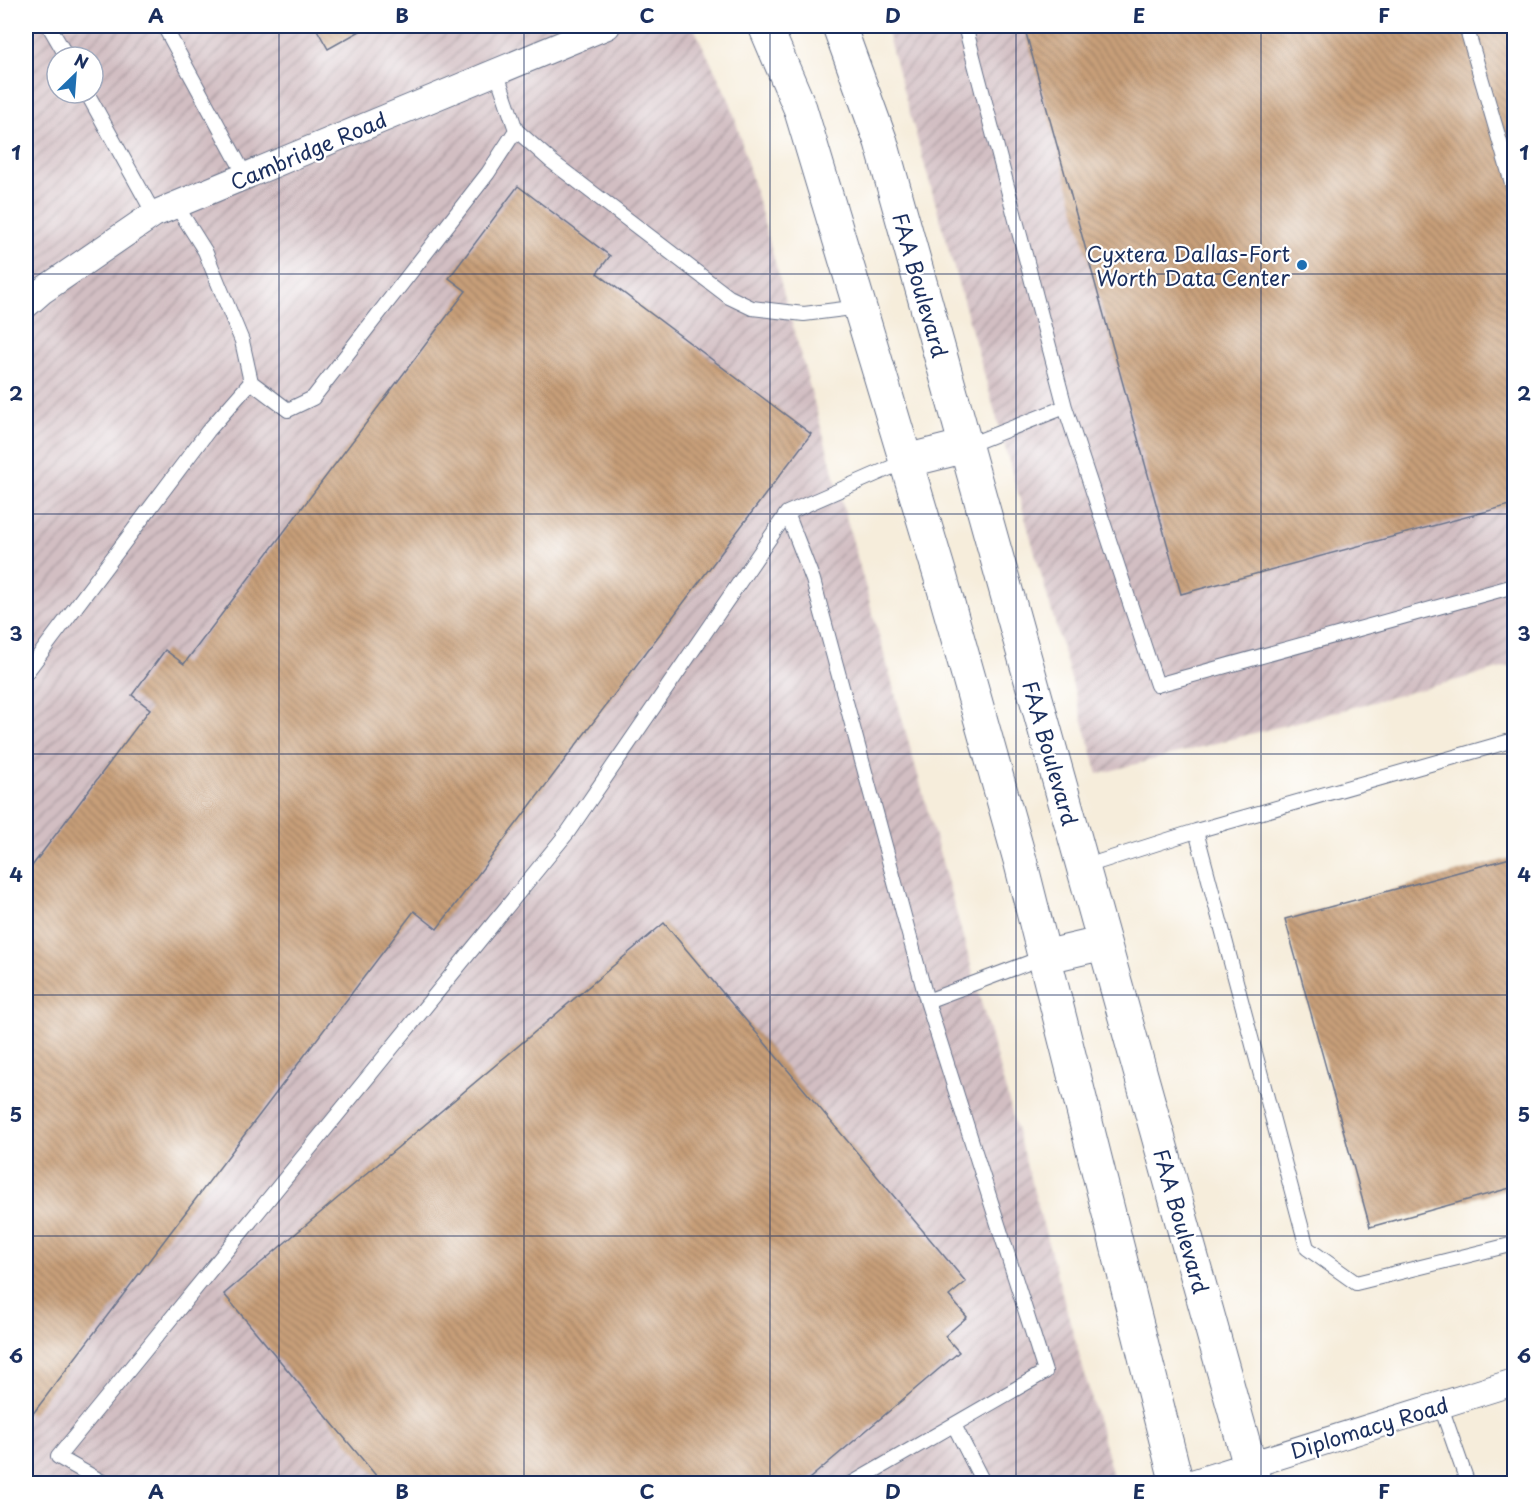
<svg xmlns="http://www.w3.org/2000/svg" width="1540" height="1509" font-family="'Playpen Sans',sans-serif">
<defs>
<pattern id="industrial-furrows" width="10" height="10" patternUnits="userSpaceOnUse" patternTransform="scale(1.5)"><rect width="10" height="10" fill="#d2bec2"/><path d="M-1 1l2-2M0 10L10 0M9 11l2-2" fill="none" stroke="#aa9ba1"/></pattern>
<pattern id="building-back-hatch" width="6" height="6" patternUnits="userSpaceOnUse" patternTransform="scale(1.5)"><rect width="6" height="6" fill="#c89f78"/><path d="M-1 5l2 2M0 0l6 6M5-1l2 2" fill="none" stroke="#a28266"/></pattern>
</defs>
<rect width="100%" height="100%" fill="#fff"/>
<filter id="ink" filterUnits="userSpaceOnUse"><feTurbulence type="fractalNoise" baseFrequency=".0167" numOctaves="2"/><feDisplacementMap in="SourceGraphic" scale="12" xChannelSelector="R" yChannelSelector="G"/><feConvolveMatrix kernelMatrix="1 2 1 2 8 2 1 2 1" color-interpolation-filters="sRGB"/></filter>
<filter id="wash" filterUnits="userSpaceOnUse"><feTurbulence type="fractalNoise" baseFrequency=".008" numOctaves="4" result="noise"/><feDisplacementMap in="SourceGraphic" scale="24" xChannelSelector="R" yChannelSelector="G"/><feGaussianBlur stdDeviation="1.35" result="paint"/><feColorMatrix in="noise" values="0 0 0 0 0 0 0 0 0 0 0 0 0 0 0 0 0 1.4 0 .05"/><feComposite in="paint" operator="in"/></filter>
<g filter="url(#wash)">
<rect width="100%" height="100%" fill="#f6eddb"/>
<path fill="url(#industrial-furrows)" fill-rule="evenodd" d="M26,26H693L731,104L1115,1483H26ZM57,57H93V93H57Z
M885,26H1514V665L1098,774Z"/>
<g id="blocks">
<path fill="url(#building-back-hatch)" d="M315,26H369L328,49Z
M1024,26H1514V504L1181,594Z
M518,186L610,256L597,273L811,434L437,929L414,911L32,1415L26,1410V874L150,709L132,695L165,650L184,664L466,291L449,278Z
M1514,857V1187L1370,1227L1285,919Z
M664,923L966,1282L949,1296L967,1317L945,1336L959,1352L803,1484H383L224,1294Z"/>
</g>
</g>
<g filter="url(#ink)">
<use href="#blocks" fill-opacity="0" stroke="#68728a" stroke-width="1.5"/>
<g fill="none" stroke-linecap="round" stroke-linejoin="round">
<defs>
<path id="service" d="M49,26L67,57
M164,26L245,175
M965,26L1065,407
M1466,26L1514,190
M87,93L154,214
M516,130L551,161L729,297L752,308L804,314L860,307
M251,382L288,410L313,398L488,173L516,130L496,71
M966,446L1065,407L1157,685L1514,586
M787,513L813,580L927,1001L1045,1372L851,1484
M26,673L208,431L251,382L242,341L205,251L176,205
M1196,831L1307,1248L1356,1283L1514,1244
M1083,867L1196,831L1514,740
M927,1001L1044,957
M1440,1404L1468,1484
M954,1425L984,1484
M106,1484L58,1457L568,832L787,513L906,461"/>
<path id="minor" d="M26,305L42,291L154,214L607,26
M1189,1484L1514,1382"/>
<path id="tertiary" d="M765,26L800,108L940,575L1020,860L1177,1484
M839,26L881,142L1255,1484
M906,461L966,446
M1044,957L1104,943"/>
</defs>
<use href="#service" stroke="#68728a" stroke-width="16"/>
<use href="#minor" stroke="#68728a" stroke-width="28"/>
<use href="#tertiary" stroke="#68728a" stroke-width="35"/>
<use href="#service" stroke="#fff" stroke-width="14"/>
<use href="#minor" stroke="#fff" stroke-width="26"/>
<use href="#tertiary" stroke="#fff" stroke-width="33"/>
</g>
</g>
<path fill="none" stroke="#1b2f5e" stroke-width="1.5" stroke-opacity="0.55" d="M279,26V1484M524,26V1484M770,26V1484M1016,26V1484M1261,26V1484M26,274H1514M26,514H1514M26,754H1514M26,995H1514M26,1236H1514"/>
<circle fill="#1f6fb2" stroke="#fff" stroke-width="2" cx="1302" cy="265" r="6"/>
<g text-anchor="middle" dominant-baseline="central" stroke-width="4.5" stroke-linejoin="round" paint-order="stroke">
<g font-size="21" fill="#1b2f5e" stroke="#fff">
<text transform="translate(308 150) rotate(-23)">Cambridge Road</text>
<text transform="translate(921 285) rotate(74)">FAA Boulevard</text>
<text transform="translate(1051 753) rotate(74)">FAA Boulevard</text>
<text transform="translate(1182 1221) rotate(74)">FAA Boulevard</text>
<text transform="translate(1369 1427) rotate(-17)">Diplomacy Road</text>
</g>
<g font-size="21" fill="#1b2f5e" stroke="#fff" text-anchor="end">
<text x="1290" y="253">Cyxtera Dallas-Fort<tspan x="1290" dy="24">Worth Data Center</tspan></text>
</g>
</g>
<rect width="1540" height="1509" fill="none" stroke="#fff" stroke-width="66"/>
<g transform="translate(75 75) rotate(25)"><circle r="28" fill="#ffffff" stroke="#a4acbf" stroke-width="1.5"/>
<path d="M0-4.5L10 22L0 15L-10 22Z" fill="#1f6fb2"/>
<text y="-9" font-size="16" font-weight="bold" text-anchor="middle" fill="#1b2f5e">N</text>
</g>
<rect x="33" y="33" width="1474" height="1443" fill="none" stroke="#1b2f5e" stroke-width="2"/>
<g font-size="20" text-anchor="middle" font-weight="bold" fill="#1b2f5e">
<text x="156" y="23">A</text>
<text x="402" y="23">B</text>
<text x="647" y="23">C</text>
<text x="893" y="23">D</text>
<text x="1139" y="23">E</text>
<text x="1384" y="23">F</text>
<text x="16" y="160">1</text>
<text x="1524" y="160">1</text>
<text x="16" y="401">2</text>
<text x="1524" y="401">2</text>
<text x="16" y="641">3</text>
<text x="1524" y="641">3</text>
<text x="16" y="882">4</text>
<text x="1524" y="882">4</text>
<text x="16" y="1122">5</text>
<text x="1524" y="1122">5</text>
<text x="16" y="1363">6</text>
<text x="1524" y="1363">6</text>
<text x="156" y="1499">A</text>
<text x="402" y="1499">B</text>
<text x="647" y="1499">C</text>
<text x="893" y="1499">D</text>
<text x="1139" y="1499">E</text>
<text x="1384" y="1499">F</text>
</g>
</svg>
